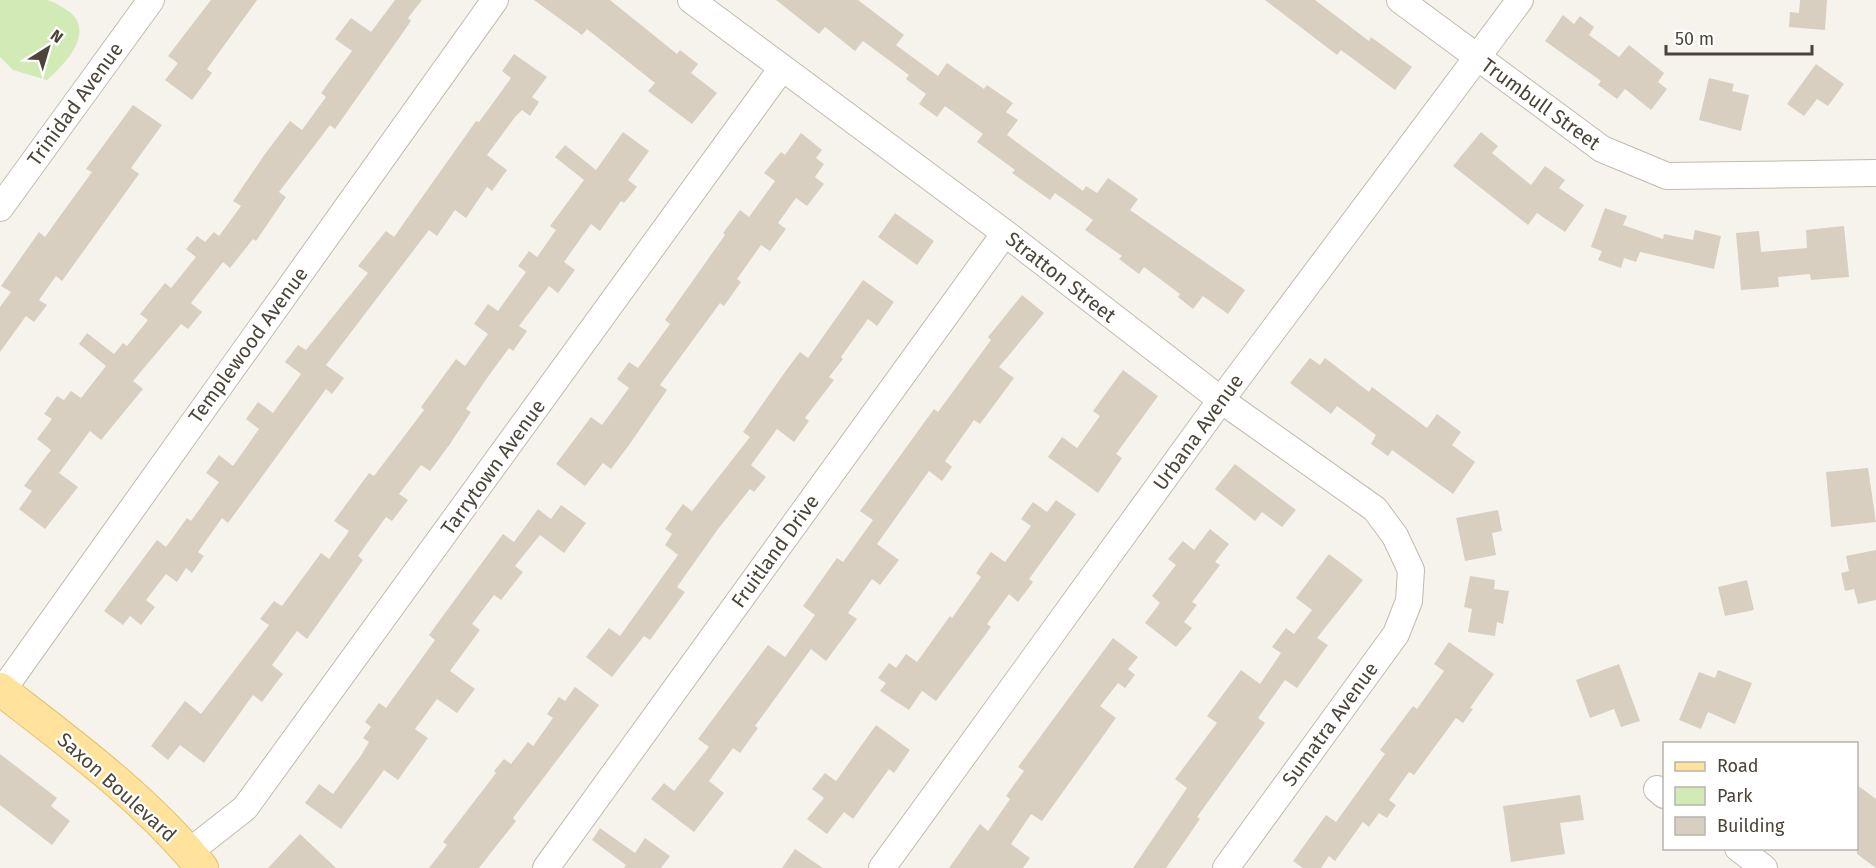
<svg xmlns="http://www.w3.org/2000/svg" width="1876" height="868" font-family="'Fira Sans',sans-serif">
<rect width="100%" height="100%" fill="#f6f3ec"/>
<path fill="#d2eab5" d="M0,0C14,0 33,0 47,0C55,2 66,9 72,14C93,35 64,65 47,80L13,70L0,57Z"/>
<path fill="#d8cfc1" d="M211,0H257L207,69L212,73L192,100L165,80L178,63L168,56Z
M395,0H422L408,18L411,21L335,129L330,125L279,192L286,197L256,241L253,239L230,268L223,262L191,303L202,312L188,329L181,324L133,381L143,389L101,440L90,431L59,473L78,487L45,529L19,509L32,491L24,486L51,450L37,439L52,419L44,414L57,396L64,400L71,391L81,398L106,366L79,344L87,333L114,354L123,343L127,346L148,320L140,314L165,283L171,288L196,257L186,249L197,236L205,242L214,232L219,236L241,206L233,201L265,154L290,121L302,130L326,97L321,93L352,51L335,39L351,18L371,32Z
M534,0H610L677,54L680,50L698,64L691,73L717,93L692,124L648,91L655,83L587,29L582,35Z
M776,0H858L904,35L896,45L938,76L947,63L984,89L987,85L1013,103L1006,112L1018,120L1007,135L1083,191L1086,186L1097,193L1108,178L1138,199L1130,210L1245,290L1228,314L1203,296L1193,309L1178,297L1180,294L1144,267L1139,274L1119,259L1122,256L1085,230L1093,220L1055,193L1050,200L1012,173L1015,170L977,142L983,134L945,106L937,117L919,104L926,94L906,79L909,75L863,41L855,51L825,27L819,34Z
M1265,0H1315L1369,41L1371,37L1412,67L1395,90L1341,50L1337,55Z
M1800,0H1827L1825,30L1789,27L1790,12L1799,13Z
M1563,15L1574,24L1580,16L1594,27L1589,35L1619,57L1629,45L1664,73L1658,82L1667,89L1651,110L1625,89L1617,99L1598,85L1601,81L1545,41Z
M514,54L547,77L532,97L539,102L530,116L522,110L515,117L487,155L507,170L492,191L487,187L466,218L455,210L437,236L429,230L326,365L344,378L332,394L326,389L228,523L222,518L198,552L204,556L192,573L186,568L177,582L166,574L146,600L155,607L141,625L130,616L123,625L104,611L157,540L166,547L187,518L191,521L219,482L206,473L219,455L233,466L259,429L246,419L258,402L273,413L301,374L285,362L298,345L306,350L368,273L358,266L386,231L394,237L476,121L479,122L511,78L502,71Z
M1816,64L1844,84L1828,106L1817,99L1804,116L1787,104Z
M1709,78L1734,84L1732,91L1749,95L1741,131L1699,120Z
M133,105L162,125L131,168L139,174L62,281L56,276L39,300L47,305L34,322L26,316L0,352V307L11,292L1,286L39,232L45,237L65,209L92,172L86,169Z
M623,132L649,151L628,180L637,187L624,203L621,201L600,231L591,224L564,262L575,270L558,293L549,286L519,326L527,331L513,351L509,348L485,381L466,409L471,412L450,444L430,471L421,465L399,494L408,500L392,521L386,517L358,556L363,560L307,639L297,631L272,665L283,674L262,702L253,695L204,763L180,745L168,760L151,746L185,701L201,714L269,625L260,619L274,601L282,606L321,553L329,559L349,531L334,521L369,473L374,476L424,410L421,407L456,359L465,366L488,334L474,324L488,304L498,311L526,272L518,266L529,251L537,257L556,230L550,226L584,180L555,157L565,145L596,170Z
M1481,132L1498,146L1492,153L1531,185L1545,166L1565,180L1559,188L1584,205L1565,232L1537,213L1528,225L1453,166Z
M801,133L822,150L816,158L824,164L815,177L824,184L807,206L796,198L778,223L786,229L770,251L761,245L737,279L741,282L724,306L720,303L660,385L667,390L629,445L611,469L603,463L585,486L556,464L591,417L602,425L629,388L617,379L629,362L638,368L670,324L665,320L725,235L723,233L740,210L749,217L775,181L764,173L781,152L785,155Z
M1605,208L1627,216L1623,225L1663,239L1664,234L1693,240L1695,230L1721,236L1714,269L1640,252L1636,262L1624,258L1621,268L1598,260L1602,251L1591,247Z
M895,213L934,241L917,265L878,237Z
M1844,226L1849,277L1811,280L1810,274L1778,277L1779,287L1741,290L1736,233L1759,231L1761,252L1807,248L1806,230Z
M863,280L894,302L877,326L868,319L841,357L843,359L829,377L834,380L805,418L809,421L794,442L777,429L751,465L766,477L754,492L750,489L718,529L677,587L685,592L650,640L644,636L612,677L586,657L609,628L620,636L678,555L665,545L672,534L665,529L683,504L692,511L750,437L743,432L785,372L800,352L808,358Z
M1022,295L1044,313L999,367L1014,378L980,424L974,420L945,461L952,467L942,481L929,471L877,544L899,560L880,585L872,579L848,613L857,619L826,661L811,649L755,726L758,728L740,753L733,748L709,781L724,793L694,832L651,799L664,783L674,791L709,747L698,739L768,645L785,657L815,615L803,606L837,558L843,562L873,520L860,511L934,409L938,412L991,340L988,337Z
M1310,358L1320,365L1325,358L1369,392L1372,387L1427,428L1437,414L1461,432L1452,445L1475,462L1453,494L1392,450L1388,456L1371,444L1376,435L1337,406L1331,414L1290,383Z
M1123,370L1158,396L1116,454L1122,458L1098,493L1048,457L1062,437L1077,448L1100,416L1093,411Z
M1235,464L1296,510L1282,527L1262,512L1255,521L1215,489Z
M1868,468L1876,522L1831,527L1826,472Z
M1056,500L1076,514L1029,579L1033,582L1018,602L1009,594L987,624L991,627L936,701L922,691L909,710L880,691L886,683L878,678L889,663L896,668L906,654L917,662L950,616L952,618L981,577L976,573L991,552L1005,562L1031,526L1021,519L1033,502L1047,512Z
M561,505L586,523L564,553L540,535L515,566L523,572L501,600L494,595L472,624L480,630L450,671L475,689L457,713L437,699L415,729L428,738L398,780L384,770L341,829L305,803L319,784L333,794L362,754L369,742L363,738L371,727L365,722L379,703L386,708L435,640L429,635L503,534L514,542L538,509L551,519Z
M1498,510L1502,531L1492,533L1496,555L1465,561L1456,518Z
M1210,529L1229,544L1215,562L1220,565L1192,602L1197,605L1184,622L1192,628L1176,647L1145,623L1160,603L1152,596L1176,565L1168,559L1183,541L1194,550Z
M1876,550V600L1858,604L1854,589L1845,591L1841,573L1849,571L1846,556Z
M1329,554L1363,580L1317,638L1328,645L1297,688L1285,680L1258,718L1265,723L1197,817L1200,819L1166,868H1133L1187,788L1175,779L1217,723L1207,716L1241,670L1260,684L1281,653L1272,647L1286,628L1294,634L1312,610L1296,598Z
M1470,576L1495,580L1494,589L1509,591L1503,624L1497,622L1495,636L1468,632L1472,609L1464,607Z
M1747,580L1754,610L1725,616L1718,587Z
M1113,638L1138,657L1128,669L1135,675L1125,688L1118,683L1100,706L1116,718L1042,821L1031,814L1011,844L1030,858L1023,868H949L980,824L988,831L1010,799L1006,796L1024,771L1018,767Z
M1449,642L1494,674L1470,708L1473,709L1463,723L1456,718L1414,775L1409,772L1389,800L1396,805L1387,818L1379,813L1369,827L1363,822L1335,861L1329,856L1321,868H1303L1293,861L1326,815L1336,822L1385,754L1380,750L1413,706L1417,709L1444,671L1434,664Z
M1619,664L1640,721L1621,727L1614,709L1590,718L1576,680Z
M1718,670L1752,683L1735,724L1708,712L1701,729L1679,720L1699,672L1715,678Z
M575,687L599,705L513,818L516,821L479,868H429L447,845L443,842L496,773L494,771L504,759L511,764L528,742L533,746L553,718L547,714L559,697L565,701Z
M876,725L910,750L894,773L889,769L853,819L844,812L827,834L807,819L824,798L812,789L825,773L836,781Z
M0,754L57,798L51,806L70,821L52,845L0,805Z
M1857,785L1876,799V868L1857,854Z
M1580,795L1584,820L1560,823L1565,854L1511,862L1503,806Z
M600,828L635,853L645,838L670,856L661,868H624L626,865L592,840Z
M300,834L336,868H268Z
M795,849L823,868H782Z"/>
<g fill="none" stroke-linecap="round" stroke-linejoin="round">
<defs>
<path id="minor" d="M691,0L1005,233L1221,400L1375,509L1395,536L1411,570L1409,601L1396,634L1226,868
M1400,0L1602,149L1667,176L1876,173
M0,208L151,0
M2,691L495,0
M1657,789L1664,795
M1738,848L1764,868
M189,852L245,808L782,68
M546,868L1005,233
M882,868L1221,400L1520,0"/>
<path id="major" d="M0,689C71,744 145,798 202,868"/>
</defs>
<use href="#minor" stroke="#c2bbae" stroke-width="28"/>
<use href="#major" stroke="#e6c16a" stroke-width="34"/>
<use href="#minor" stroke="#fff" stroke-width="26"/>
<use href="#major" stroke="#ffe39c" stroke-width="32"/>
</g>
<g text-anchor="middle" dominant-baseline="central" stroke-width="4.5" stroke-linejoin="round" paint-order="stroke">
<g font-size="20" fill="#4b4439" stroke="#fff">
<text transform="translate(75 104) rotate(-54)">Trinidad Avenue</text>
<text transform="translate(1541 104) rotate(36)">Trumbull Street</text>
<text transform="translate(1061 277) rotate(38)">Stratton Street</text>
<text transform="translate(248 345) rotate(-54)">Templewood Avenue</text>
<text transform="translate(1198 432) rotate(-54)">Urbana Avenue</text>
<text transform="translate(493 467) rotate(-54)">Tarrytown Avenue</text>
<text transform="translate(775 551) rotate(-54)">Fruitland Drive</text>
<text transform="translate(1330 724) rotate(-54)">Sumatra Avenue</text>
<text transform="translate(117 787) rotate(42)">Saxon Boulevard</text>
</g>
</g>
<rect x="1663" y="742" width="195" height="108" fill="#ffffff" stroke="#b7b4b0" stroke-width="1.5"/>
<rect x="1675" y="762" width="30" height="9" fill="#ffe39c" stroke="#b7b4b0" stroke-width="1.5"/>
<text x="1717" y="772" font-size="18" fill="#4b4439">Road</text>
<rect x="1675" y="787" width="30" height="18" fill="#d2eab5" stroke="#b7b4b0" stroke-width="1.5"/>
<text x="1717" y="802" font-size="18" fill="#4b4439">Park</text>
<rect x="1675" y="817" width="30" height="18" fill="#d8cfc1" stroke="#b7b4b0" stroke-width="1.5"/>
<text x="1717" y="832" font-size="18" fill="#4b4439">Building</text>
<g transform="translate(48 48) rotate(37)" stroke="#ffffff" stroke-width="4.5" paint-order="stroke">
<path d="M0-4.5L10 22L0 15L-10 22Z" fill="#4b4439"/>
<text y="-9" font-size="16" font-weight="bold" text-anchor="middle" fill="#4b4439">N</text>
</g>
<path d="M1666 45v9h146v-9" fill="none" stroke="#4b4439" stroke-width="3"/>
<text x="1675" y="45" font-size="18" fill="#4b4439" stroke="#ffffff" stroke-width="4.5" paint-order="stroke">50 m</text>
</svg>
